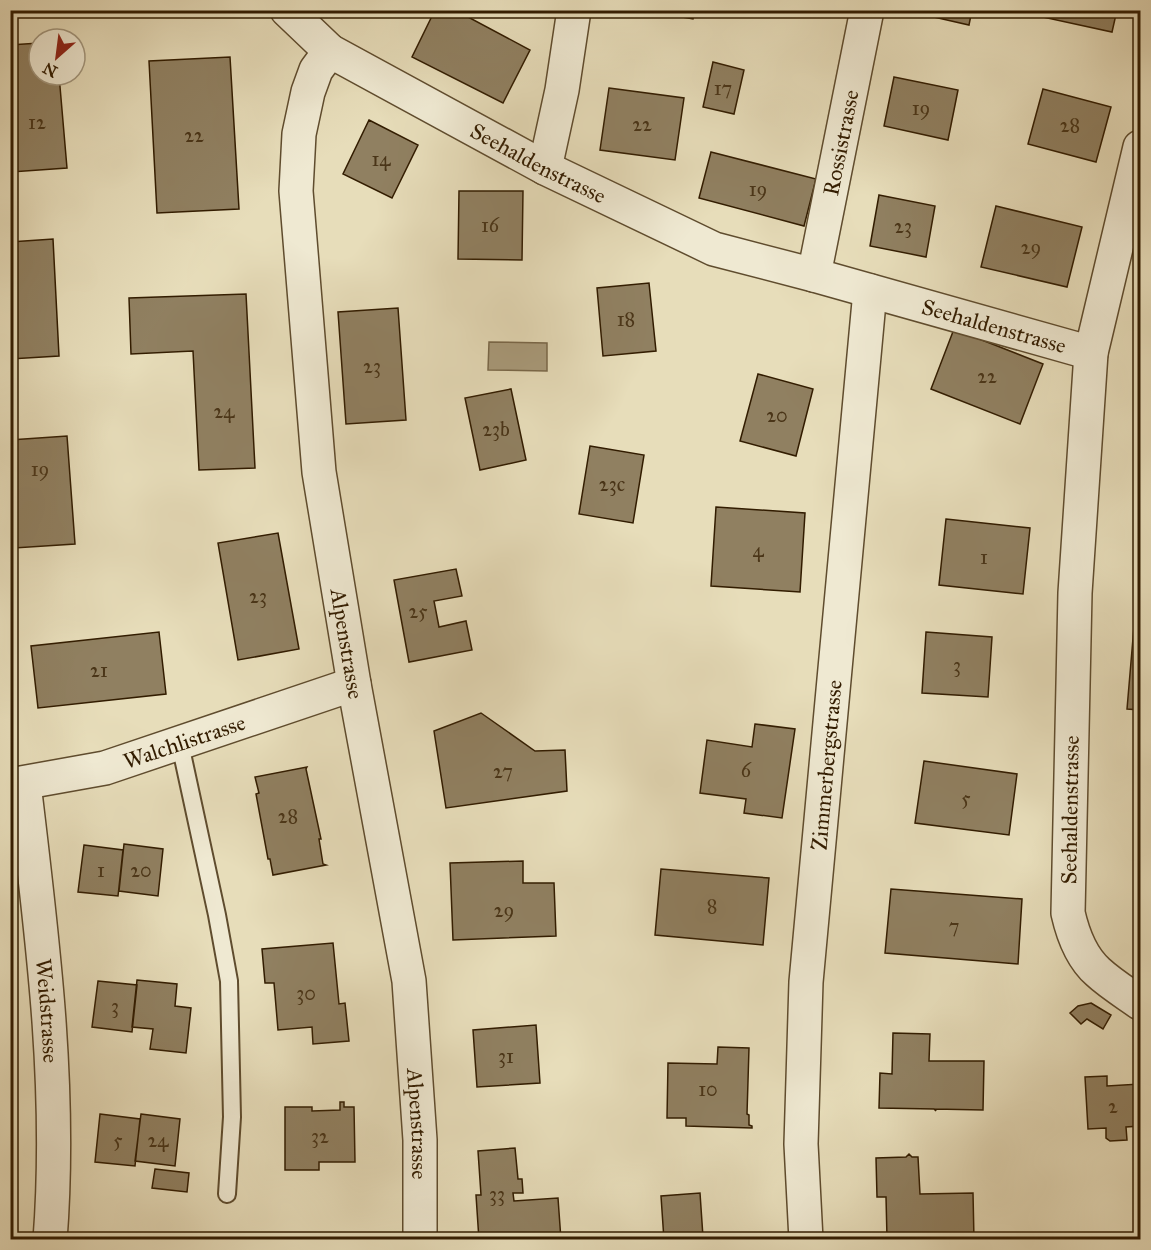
<svg xmlns="http://www.w3.org/2000/svg" width="1151" height="1250" font-family="'IM FELL Great Primer',serif">
<rect width="100%" height="100%" fill="#e7ddba"/>
<filter id="stains"><feTurbulence type="fractalNoise" baseFrequency=".00333" numOctaves="4"/><feColorMatrix values="0 0 0 0 .2 0 0 0 0 .09 0 0 0 0 .02 0 0 0 .5 -.17"/></filter>
<radialGradient id="worn" r=".72"><stop offset=".6" stop-color="#630" stop-opacity="0"/><stop offset="1" stop-color="#630" stop-opacity=".3"/></radialGradient>
<path fill="#a99b7b" stroke="#79684a" stroke-width="1.5" d="M489,342L547,343V371L488,370Z"/>
<path fill="#908061" stroke="#321c00" stroke-width="1.5" d="M435,10H455L530,50L503,103L412,57Z
M642,10H695L693,19Z
M916,10H972L969,25L916,13Z
M1039,10H1117L1112,32L1038,16Z
M39,43V75H59L67,168L11,172L10,45Z
M230,57L239,209L157,213L149,61Z
M713,62L744,70L734,114L703,107Z
M894,77L958,90L948,140L884,126Z
M609,88L684,98L675,160L600,150Z
M1043,89L1111,107L1096,162L1028,144Z
M369,120L418,145L392,198L343,174Z
M711,152L816,179L804,226L699,198Z
M459,191H523L522,260L458,259Z
M879,195L935,206L926,257L870,246Z
M996,206L1082,227L1067,287L981,267Z
M53,239L59,356L10,359V242Z
M649,283L656,351L603,356L597,288Z
M246,294L255,468L199,470L193,351L131,354L129,298Z
M398,308L406,420L346,424L338,312Z
M954,329L1043,364L1020,424L931,389Z
M758,374L813,389L796,456L740,441Z
M511,389L526,460L480,470L465,398Z
M67,436L75,544L14,548L10,498V440Z
M590,446L644,455L633,523L579,514Z
M716,507L805,513L800,592L711,586Z
M946,519L1030,528L1023,594L939,585Z
M278,533L299,649L238,660L218,543Z
M456,569L462,596L434,601L439,627L466,621L472,650L409,662L394,580Z
M1136,603L1140,604V710L1127,709Z
M159,632L166,694L38,708L31,646Z
M926,632L992,637L988,697L922,693Z
M481,713L535,751L565,750L567,791L446,808L434,731Z
M755,724L795,729L782,818L744,813L746,799L700,793L707,740L752,747Z
M924,761L1017,774L1009,835L915,823Z
M307,767L306,769L321,839H319L323,864L326,865L273,875L270,859H268L256,794L259,793L255,777Z
M124,844L163,849L158,896L119,891Z
M84,845L123,850L118,896L78,892Z
M523,861V883H554L556,936L453,940L450,863Z
M661,869L769,878L763,945L655,935Z
M891,889L1022,899L1018,964L885,953Z
M333,943L339,1004L345,1003L349,1041L313,1044L312,1027L278,1030L274,983H265L262,949Z
M137,980L177,984L175,1006L191,1008L186,1053L150,1049L153,1029L132,1027Z
M98,981L137,985L132,1032L92,1027Z
M1091,1003L1111,1015L1103,1029L1087,1019L1081,1024L1070,1013L1078,1006Z
M536,1025L540,1083L477,1087L473,1030Z
M893,1033L930,1034L929,1061H984L983,1110L935,1109L936,1111L934,1109L879,1108L880,1073L892,1074Z
M718,1047L749,1048L747,1114L749,1115V1125L752,1126V1128L686,1126V1118H667L668,1063L717,1064Z
M1107,1076V1086L1140,1084V1126L1126,1127L1127,1140L1110,1141L1106,1138V1128L1088,1129L1085,1077Z
M340,1102H344V1107H354L355,1162H319V1170H285V1107H312V1111L340,1110Z
M100,1114L140,1119L135,1166L95,1162Z
M141,1114L180,1119L175,1166L135,1161Z
M515,1148L518,1179H522L523,1193H513L514,1201L558,1198L561,1240H479L476,1195H481L478,1151Z
M909,1154L912,1157H918L920,1194L973,1193L974,1240H938V1238H887L886,1197H877L876,1158L906,1157Z
M155,1169L189,1173L187,1192L152,1188Z
M700,1193L703,1237L724,1236V1240H664L661,1196Z"/>
<g fill="none" stroke-linecap="round" stroke-linejoin="round">
<defs>
<path id="lane" d="M180,744L217,915L229,981L232,1117L227,1194"/>
<g id="street">
<path id="s1" d="M287,10L330,51L545,168L714,249L814,275L1091,353"/>
<path id="s2" d="M330,51L316,70L308,92L299,134L296,191L319,472L354,684L409,981L420,1140V1240"/>
<path d="M1140,147L1091,353L1075,593L1068,913C1073,935 1081,957 1098,972C1111,984 1126,993 1140,1003"/>
<path d="M545,168L562,90L574,10"/>
<path id="s3" d="M814,275L867,10"/>
<path id="s4" d="M24,784C42,935 62,1087 50,1240"/>
<path id="s5" d="M10,785L105,768L354,684"/>
<path id="s6" d="M806,1240L801,1144L806,982L870,291"/>
</g>
</defs>
<use href="#lane" stroke="#5f4c2e" stroke-width="20"/>
<use href="#street" stroke="#5f4c2e" stroke-width="36"/>
<use href="#lane" stroke="#efe9d2" stroke-width="16"/>
<use href="#street" stroke="#efe9d2" stroke-width="33"/>
</g>
<g text-anchor="middle" dominant-baseline="central" stroke-width="4.5" stroke-linejoin="round" paint-order="stroke">
<g font-size="20" fill="#4a3518">
<text x="723" y="88">17</text>
<text x="921" y="108">19</text>
<text x="37" y="122">12</text>
<text x="642" y="124">22</text>
<text x="1070" y="125">28</text>
<text x="194" y="135">22</text>
<text x="381" y="159">14</text>
<text x="758" y="189">19</text>
<text x="490" y="225">16</text>
<text x="903" y="226">23</text>
<text x="1031" y="247">29</text>
<text x="626" y="319">18</text>
<text x="372" y="366">23</text>
<text x="987" y="376">22</text>
<text x="224" y="411">24</text>
<text x="777" y="415">20</text>
<text x="496" y="429">23b</text>
<text x="40" y="469">19</text>
<text x="612" y="484">23c</text>
<text x="758" y="550">4</text>
<text x="984" y="557">1</text>
<text x="258" y="596">23</text>
<text x="418" y="611">25</text>
<text x="957" y="665">3</text>
<text x="99" y="670">21</text>
<text x="746" y="770">6</text>
<text x="503" y="771">27</text>
<text x="966" y="798">5</text>
<text x="288" y="816">28</text>
<text x="101" y="870">1</text>
<text x="141" y="870">20</text>
<text x="712" y="906">8</text>
<text x="504" y="910">29</text>
<text x="954" y="926">7</text>
<text x="306" y="993">30</text>
<text x="115" y="1006">3</text>
<text x="506" y="1056">31</text>
<text x="708" y="1089">10</text>
<text x="1113" y="1106">2</text>
<text x="320" y="1136">32</text>
<text x="118" y="1140">5</text>
<text x="158" y="1140">24</text>
<text x="497" y="1194">33</text>
</g>
<g font-size="22" fill="#321c00" stroke="#efe9d2">
<text stroke="none"><textPath href="#s3" startOffset="135">Rossistrasse</textPath></text>
<text stroke="none"><textPath href="#s1" startOffset="296">Seehaldenstrasse</textPath></text>
<text stroke="none"><textPath href="#s1" startOffset="782">Seehaldenstrasse</textPath></text>
<text stroke="none"><textPath href="#s2" startOffset="603">Alpenstrasse</textPath></text>
<text stroke="none"><textPath href="#s5" startOffset="180">Walchlistrasse</textPath></text>
<text stroke="none"><textPath href="#s6" startOffset="476">Zimmerbergstrasse</textPath></text>
<text transform="translate(1070 810) rotate(-89)">Seehaldenstrasse</text>
<text stroke="none"><textPath href="#s4" startOffset="228">Weidstrasse</textPath></text>
<text stroke="none"><textPath href="#s2" startOffset="1089">Alpenstrasse</textPath></text>
</g>
</g>
<rect width="1151" height="1250" fill="none" stroke="#e7ddba" stroke-width="36"/>
<rect x="12" y="12" width="1127" height="1226" fill="none" stroke="#321c00" stroke-width="3"/>
<rect x="18" y="18" width="1115" height="1214" fill="none" stroke="#321c00" stroke-width="1.5"/>
<g transform="translate(57 57) rotate(208)"><circle r="28" fill="#efe9d2" stroke="#a3977e" stroke-width="1.5"/>
<path d="M0-4.5L10 22L0 15L-10 22Z" fill="#8f2418"/>
<text y="-9" font-size="16" font-weight="bold" text-anchor="middle" fill="#321c00">N</text>
</g>
<rect width="100%" height="100%" filter="url(#stains)"/>
<rect width="100%" height="100%" fill="url(#worn)"/>
</svg>
